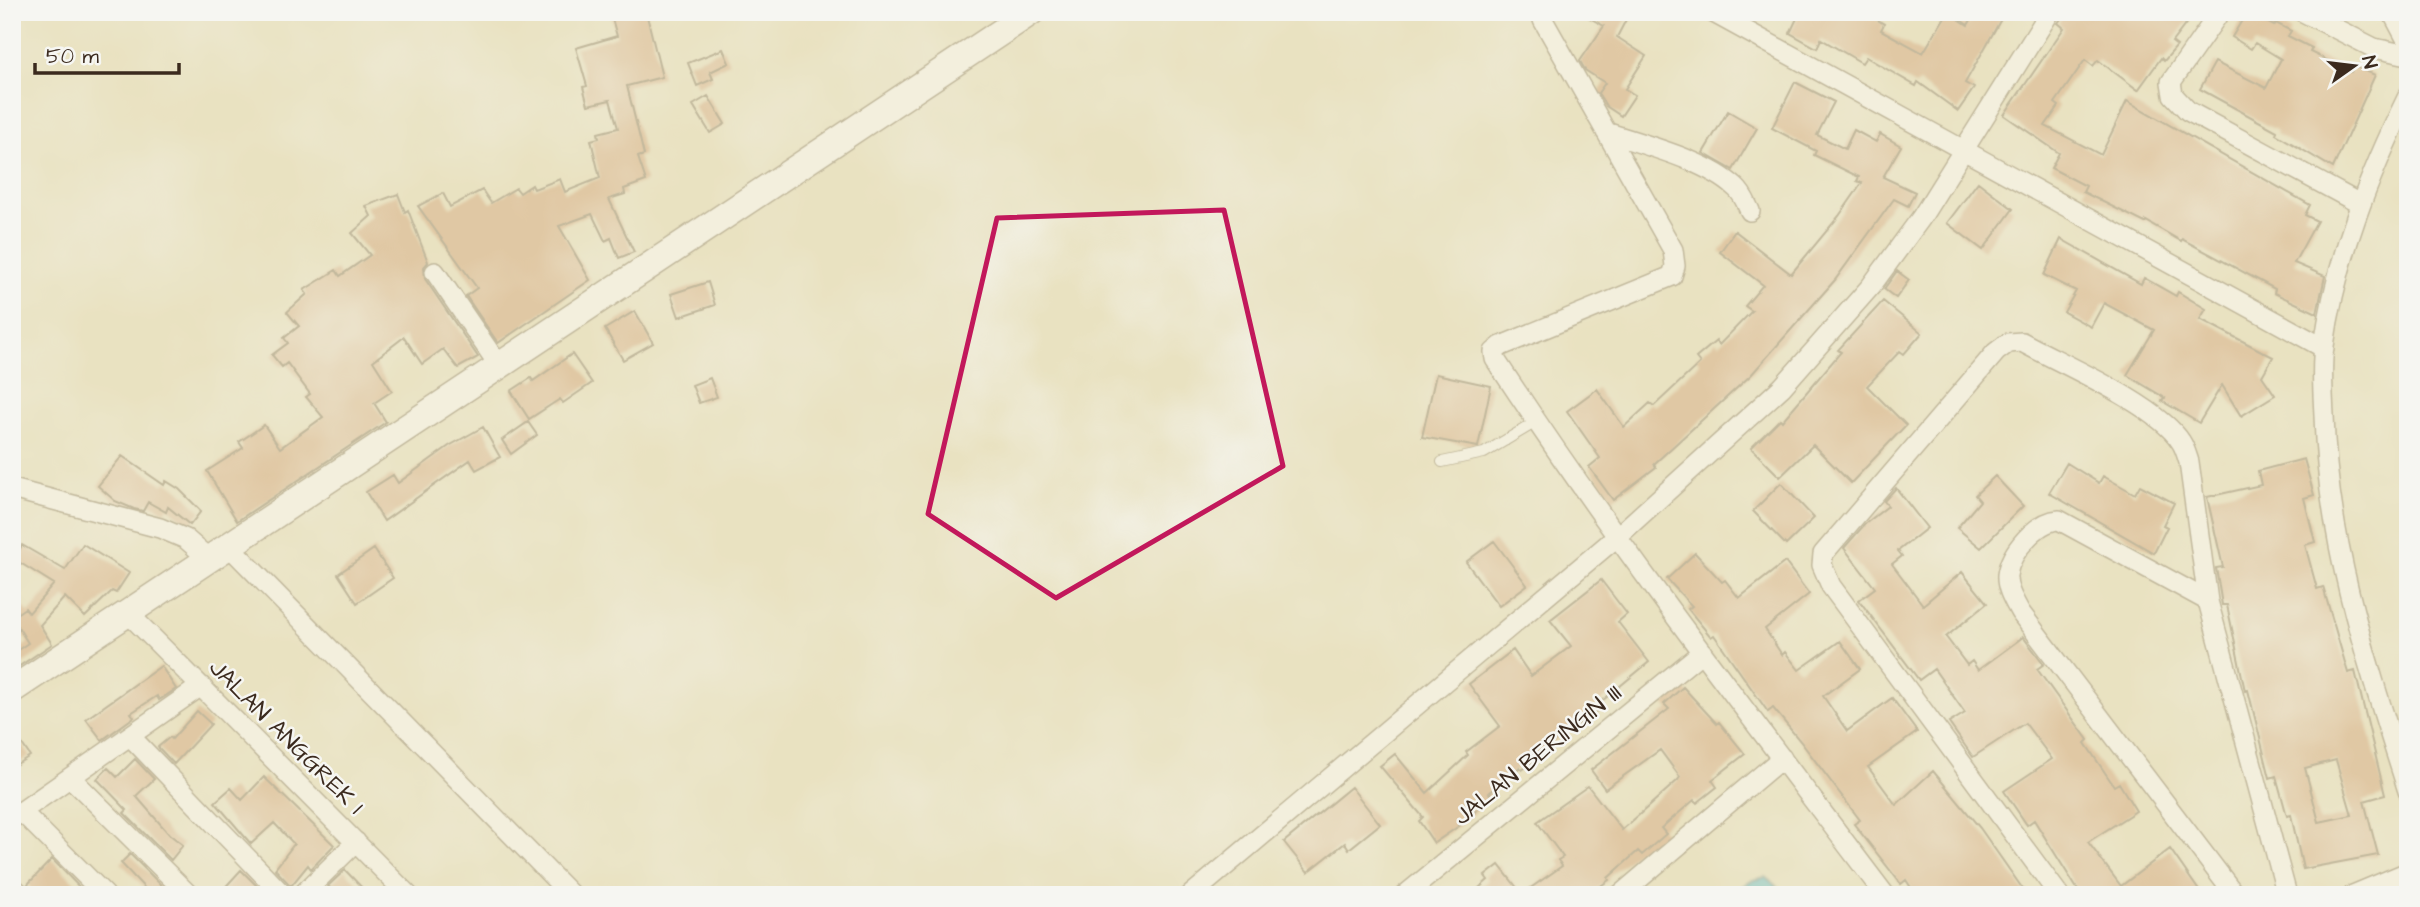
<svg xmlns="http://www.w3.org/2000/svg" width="2420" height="907" font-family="'Architects Daughter',sans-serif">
<rect width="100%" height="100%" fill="#f6f6f2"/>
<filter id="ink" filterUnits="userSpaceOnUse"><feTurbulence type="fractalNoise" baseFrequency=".0143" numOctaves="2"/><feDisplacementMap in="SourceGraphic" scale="14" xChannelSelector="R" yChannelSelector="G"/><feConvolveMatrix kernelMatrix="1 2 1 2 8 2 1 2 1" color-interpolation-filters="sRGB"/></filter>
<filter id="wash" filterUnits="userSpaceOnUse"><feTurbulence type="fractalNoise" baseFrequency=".00686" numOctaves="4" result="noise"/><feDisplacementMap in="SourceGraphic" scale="28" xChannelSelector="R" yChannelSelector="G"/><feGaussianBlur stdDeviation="1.57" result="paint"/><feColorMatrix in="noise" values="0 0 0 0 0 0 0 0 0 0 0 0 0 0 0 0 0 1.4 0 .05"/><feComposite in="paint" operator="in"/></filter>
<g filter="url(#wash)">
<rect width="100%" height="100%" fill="#e9e2c1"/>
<path fill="#50bacd" stroke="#467276" stroke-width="2" d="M1766,877L1787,895H1731L1750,881Z"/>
<g id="blocks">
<path fill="#d6a880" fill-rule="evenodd" d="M610,12H646L662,77L627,86L644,155L638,157L646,181L624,189L625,194L609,199L634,252L619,258L611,238L605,241L592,214L559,226L590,280L498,343L466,296L477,288L418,206L443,193L450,207L482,190L491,203L516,188L520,193L532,185L534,189L560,179L565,192L600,178L591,140L599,138L598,133L618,128L610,100L588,105L583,87L587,86L576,48L617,36Z
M1579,12H1630L1617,37L1646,56L1625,89L1635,95L1621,116L1606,106L1598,93L1605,83L1585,70L1580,61L1604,26Z
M1800,12H1864L1884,24L1881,30L1923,53L1948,12L1968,25L1976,12H2005L1965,83L1974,88L1958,111L1918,82L1916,86L1866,57L1862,63L1821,39L1817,48L1790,33Z
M2066,12H2195L2172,42L2177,46L2164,61L2161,58L2138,90L2098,60L2093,66L2085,60L2055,103L2059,106L2045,126L2101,155L2127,101L2310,205L2305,215L2317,221L2294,263L2325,276L2317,313L2274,293L2275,289L2182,239L2181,241L2146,221L2145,223L2083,192L2086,186L2051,168L2059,153L2004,115L2064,28L2058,23Z
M2247,12L2274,26L2276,23L2291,31L2288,36L2312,48L2310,52L2351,72L2354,66L2375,75L2333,168L2276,134L2277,131L2200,89L2215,62L2266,88L2281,59L2255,43L2251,49L2232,37Z
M723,49L729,63L710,72L713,79L697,86L688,63Z
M1795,82L1834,102L1817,135L1845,149L1854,130L1876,142L1880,134L1901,146L1883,177L1915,192L1908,206L1894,199L1835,280L1751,375L1654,464L1656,467L1613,500L1589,467L1600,458L1567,411L1597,389L1624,427L1650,403L1654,406L1700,363L1696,358L1716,341L1719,345L1752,311L1745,306L1763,285L1720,252L1735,231L1791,274L1839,216L1862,183L1857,181L1859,177L1814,155L1816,151L1772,128Z
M708,96L725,124L710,133L693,105Z
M1728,111L1757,128L1733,170L1703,153Z
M1978,182L2013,209L1983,250L1947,223Z
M398,194L405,212L408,210L428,262L424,267L425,279L478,357L458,368L443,349L422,364L404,337L373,361L392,391L374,403L386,422L237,521L207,471L243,448L239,442L264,425L280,448L323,417L306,397L310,394L287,363L282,367L272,355L288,343L284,338L299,326L287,312L307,294L304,290L336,270L340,276L370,255L352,233L371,216L366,206Z
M2061,239L2141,284L2144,278L2176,296L2178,292L2206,309L2200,319L2273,357L2262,376L2275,395L2241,416L2222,385L2199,423L2162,401L2165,398L2127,375L2154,330L2104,303L2091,327L2064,312L2076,291L2044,275Z
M1897,271L1909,280L1896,298L1884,289Z
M708,282L715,305L679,317L671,294Z
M1883,301L1922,333L1904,354L1900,351L1867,386L1906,425L1851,483L1813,445L1780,477L1751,448L1780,419L1782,421L1841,352L1838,350Z
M635,311L653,343L623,360L605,329Z
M572,354L592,383L563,403L560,399L529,419L511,391L531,378L533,381Z
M1436,374L1491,386L1478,447L1422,437Z
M710,378L717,397L699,403L692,385Z
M528,422L537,435L511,454L502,440Z
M483,427L500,457L476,470L470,460L384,521L366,492L393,475L398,483L449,446Z
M122,456L164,485L166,481L179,489L201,511L190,525L168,507L166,512L148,502L143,511L134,509L115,501L98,486Z
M2304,459L2314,495L2304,498L2315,542L2305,545L2317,589L2323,587L2348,673L2355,671L2385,795L2364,801L2378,855L2303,869L2291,815L2287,816L2276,776L2270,778L2248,690L2245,691L2227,605H2222L2216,568L2223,567L2207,497L2261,485L2258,471ZM2336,760L2352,815L2319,822L2305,768Z
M2067,463L2099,483L2103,476L2135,494L2140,485L2174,503L2163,525L2167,527L2154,553L2049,493Z
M1995,476L2023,506L1981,548L1957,528L1980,501L1975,495Z
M1781,483L1814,518L1786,545L1753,511Z
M1896,488L1927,528L1898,551L1902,556L1892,564L1923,605L1962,572L1987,603L1946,637L1967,665L1972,661L1978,670L2023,637L2044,664L2037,669L2088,740L2085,743L2114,786L2119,783L2136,811L2088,842L2121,886L2170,849L2202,895H2081L2034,820L2027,825L2004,791L2052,759L2025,723L1973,757L1949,723L1965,713L1934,669L1919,680L1859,600L1875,588L1844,548L1865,524L1888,506L1884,501Z
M1494,541L1527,585L1499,606L1466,562Z
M83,544L129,573L116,593L112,591L85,617L65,597L40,625L52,644L12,671V654L28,643L12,617L25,608L29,613L54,584L14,559L22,545L65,570Z
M374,549L393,578L357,603L338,574Z
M1695,553L1722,582L1725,580L1739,598L1785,562L1809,594L1765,629L1782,655L1785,652L1799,670L1840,641L1860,669L1823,696L1847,731L1892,698L1917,732L1868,767L1896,805L1933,771L1980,828L2027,895H1916L1906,880L1901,884L1854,824L1860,820L1801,742L1773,708L1768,712L1714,635L1711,637L1688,609L1692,606L1667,579Z
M1601,580L1627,614L1618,622L1649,662L1596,706L1598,710L1537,754L1539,758L1522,770L1520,767L1489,793L1492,796L1459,826L1434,843L1419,821L1423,817L1380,766L1395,754L1427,793L1468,755L1466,752L1500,726L1469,684L1513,650L1531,676L1571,646L1550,620Z
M161,666L176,689L159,700L157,696L131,713L134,717L102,740L86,719Z
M1683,687L1717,724L1719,722L1745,754L1712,780L1717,787L1697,803L1694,800L1661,828L1666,834L1642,855L1638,851L1608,878L1609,880L1588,895H1471L1488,880L1485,876L1499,865L1522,894L1562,866L1558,860L1563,857L1537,822L1588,786L1622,830L1678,780L1680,777L1660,750L1605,789L1591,770L1669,709L1664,704Z
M197,711L211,724L174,764L158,747L170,737L172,739Z
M12,729L30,756L12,767Z
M135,759L154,779L136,796L169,834L183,845L171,860L124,813L127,810L97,779L108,768L117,777Z
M264,777L334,845L311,869L308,865L291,886L275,869L294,844L274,823L251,844L215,802L231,788L242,800Z
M1351,787L1380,824L1349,849L1345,843L1308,872L1284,842Z
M130,854L171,895H151L121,863Z
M52,859L87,895H33L28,884Z
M241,870L266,895H218Z
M345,870L369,895H337L328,886Z"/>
</g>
</g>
<g filter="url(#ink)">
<use href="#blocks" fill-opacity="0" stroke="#928670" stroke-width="2"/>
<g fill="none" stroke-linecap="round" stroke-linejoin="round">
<defs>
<path id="lane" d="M1442,462L1484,453L1536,422"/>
<path id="street" d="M1712,12L2324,348
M2220,12L2171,82L2173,95L2188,111L2360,204
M2303,12L2374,48L2408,55
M2392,12L2408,42
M1543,20L1673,250L1675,266L1672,276L1501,346L1494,352L1495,359C1616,544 1752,719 1885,895
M2408,96C2369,176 2336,258 2324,346C2321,369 2323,393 2324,415C2327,545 2369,668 2408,791
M1606,132C1644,145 1706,160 1736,188C1743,194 1746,203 1750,211
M435,272L500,367
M12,489L160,528L186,539L210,560
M230,547L571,895
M2208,601L2059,520C2037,521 2010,552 2007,575C2006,588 2014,601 2020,612L2235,895
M129,614L408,895
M130,736L283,895
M72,779L189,895
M21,811L105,895
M12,818L201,686
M12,886L21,895
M302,895L356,842
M1191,895L1619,535L1782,387L1871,286L1921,218L2050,12
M1405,895L1702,652
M1620,895L1782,758
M2059,895L1831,586L1822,565L1823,554L1996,352L2008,343L2022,342C2062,364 2158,405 2181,442C2185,448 2187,456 2189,462L2208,601L2287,895
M2353,895L2408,872"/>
<path id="secondary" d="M12,690L1031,12"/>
</defs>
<use href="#lane" stroke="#928670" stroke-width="12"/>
<use href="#street" stroke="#928670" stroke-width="22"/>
<use href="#secondary" stroke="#928670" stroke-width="29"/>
<use href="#lane" stroke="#fff" stroke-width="10"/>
<use href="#street" stroke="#fff" stroke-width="19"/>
<use href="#secondary" stroke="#fff" stroke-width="26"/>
</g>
</g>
<path d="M0 0H2420V907H0ZM1224,210L1283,466L1056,598L928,514L997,218Z" fill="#e9e2c1" fill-opacity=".55" fill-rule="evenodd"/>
<path fill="none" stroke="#c2185b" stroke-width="5" stroke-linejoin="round" d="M1224,210L1283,466L1056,598L928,514L997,218Z"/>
<g text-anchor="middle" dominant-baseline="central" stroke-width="5" stroke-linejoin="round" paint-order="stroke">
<g font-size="24" fill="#3b2a1e" stroke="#f6f6f2">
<text transform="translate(286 737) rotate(45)">JALAN ANGGREK 1</text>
<text transform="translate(1538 755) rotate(-39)">JALAN BERINGIN III</text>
</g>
</g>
<rect width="2420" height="907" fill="none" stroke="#f6f6f2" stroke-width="42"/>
<g transform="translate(2354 66) rotate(76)" stroke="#f6f6f2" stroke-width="5" paint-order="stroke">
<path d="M0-5L12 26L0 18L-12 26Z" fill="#3b2a1e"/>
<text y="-10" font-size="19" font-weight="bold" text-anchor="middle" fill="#3b2a1e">N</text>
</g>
<path d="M35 63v10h144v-10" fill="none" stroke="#3b2a1e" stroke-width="3.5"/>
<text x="46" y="63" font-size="21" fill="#3b2a1e" stroke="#f6f6f2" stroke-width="5" paint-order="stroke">50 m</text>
</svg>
